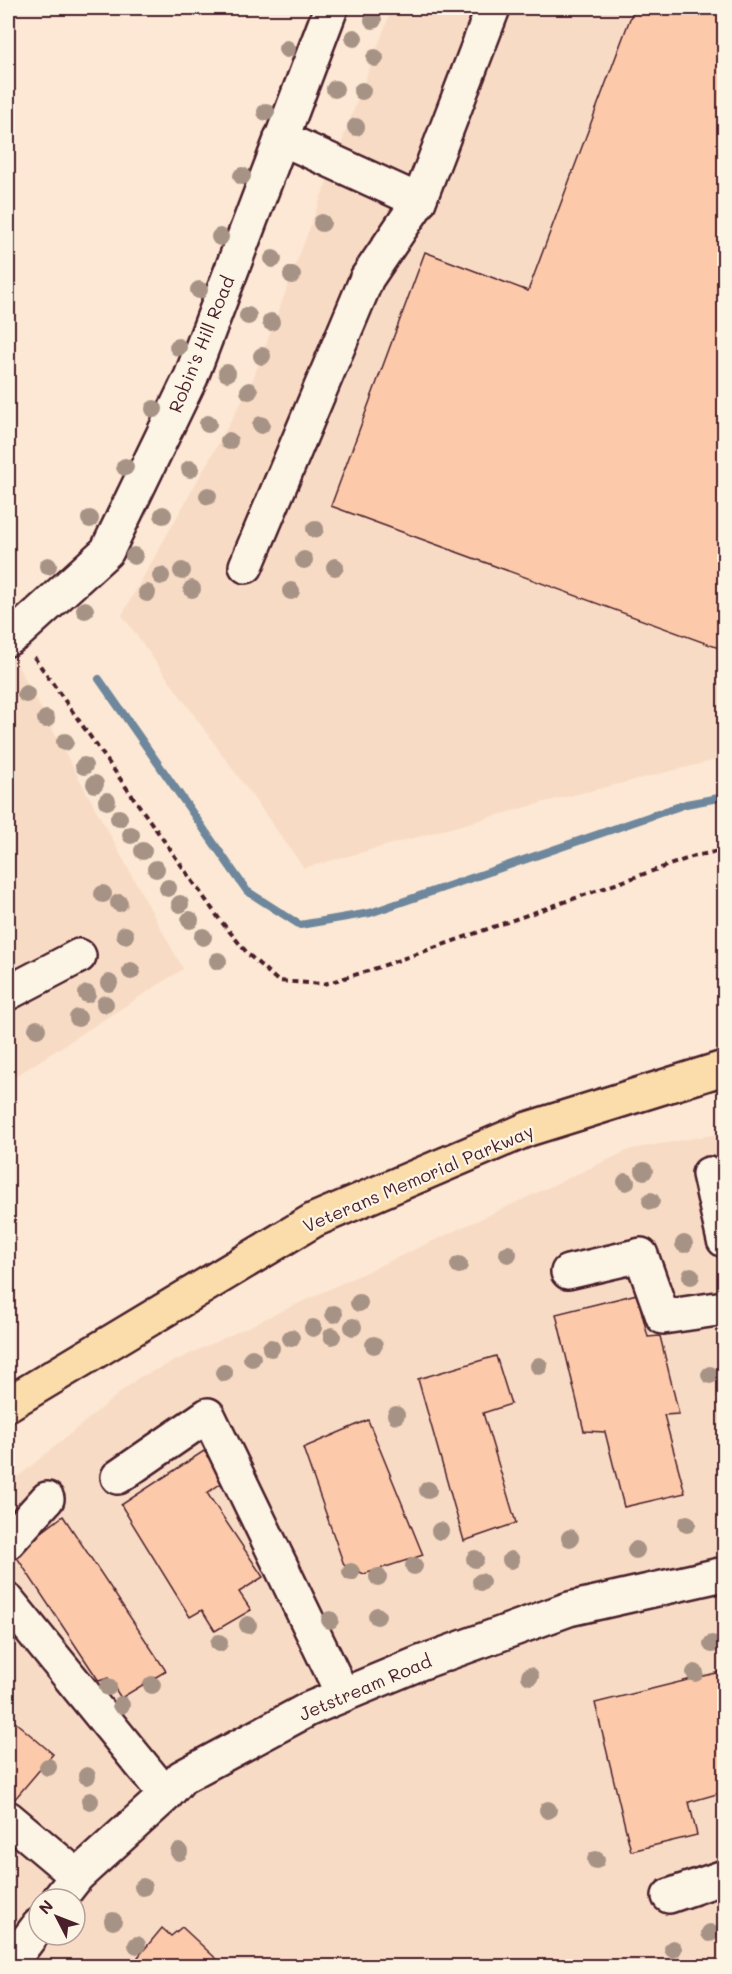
<svg xmlns="http://www.w3.org/2000/svg" width="732" height="1974" font-family="Mali,sans-serif">
<rect width="100%" height="100%" fill="#fce8d4"/>
<filter id="ink" filterUnits="userSpaceOnUse"><feTurbulence type="fractalNoise" baseFrequency=".0167" numOctaves="2"/><feDisplacementMap in="SourceGraphic" scale="12" xChannelSelector="R" yChannelSelector="G"/><feConvolveMatrix kernelMatrix="1 2 1 2 8 2 1 2 1" color-interpolation-filters="sRGB"/></filter>
<g filter="url(#ink)">
<path fill="#f8dbc5" fill-rule="evenodd" d="M392,8H724V758L545,802L304,868L122,615L250,387Z
M8,648L183,969L8,1081Z
M724,1133V1966H8V1485L138,1378L631,1149ZM39,1899H75V1935H39Z"/>
<g fill="none" stroke-linecap="round" stroke-linejoin="round">
<path stroke="#6e879c" stroke-width="8" d="M99,679L247,891L300,925L370,913L686,804L724,797"/>
</g>
<path fill="#fccaab" stroke="#4a1f2b" stroke-width="1.5" d="M634,8H724V650L331,506L425,252L528,291Z
M637,1294L648,1337L660,1336L679,1414L664,1415L685,1493L624,1507L605,1432L584,1431L556,1314Z
M496,1356L511,1404L483,1413L516,1523L464,1541L418,1379Z
M368,1420L423,1555L364,1574L344,1565L303,1448Z
M204,1451L226,1480L207,1493L263,1577L239,1592L251,1610L215,1631L202,1610L190,1617L121,1505Z
M63,1516L166,1671L121,1698L108,1678L99,1681L14,1553Z
M724,1671V1792L689,1802L697,1835L631,1851L595,1703Z
M8,1716L53,1754L14,1800L8,1795Z
M182,1927L224,1966H148L138,1957L162,1928L171,1936Z"/>
<g fill="none" stroke-linecap="round" stroke-linejoin="round">
<defs>
<path id="minor" d="M281,138L419,201
M246,566L367,278L419,201L493,8
M8,639L17,633L107,551L191,377L331,8
M8,993L79,956
M709,1174L724,1240
M568,1272L641,1255L663,1317L724,1308
M118,1477L208,1415L343,1695
M8,1542L47,1499
M8,1601L166,1795
M8,1818L77,1876
M669,1896L724,1877
M59,1899L77,1876L166,1795L182,1777L309,1709L420,1663L569,1609L724,1574
M8,1966L39,1925"/>
<path id="highway" d="M8,1404L314,1220L528,1129L724,1068"/>
</defs>
<use href="#minor" stroke="#4a1f2b" stroke-width="38"/>
<use href="#highway" stroke="#4a1f2b" stroke-width="38"/>
<path stroke="#4a1f2b" stroke-width="4" stroke-dasharray="6 4.5" stroke-linecap="butt" d="M34,657L220,920L248,954L278,981L324,984L368,971L695,856L724,850"/>
<use href="#minor" stroke="#fcf5e5" stroke-width="33"/>
<use href="#highway" stroke="#faddab" stroke-width="33"/>
</g>
<g fill="#a79386">
<circle cx="373" cy="20" r="9"/>
<circle cx="354" cy="38" r="9"/>
<circle cx="287" cy="49" r="9"/>
<circle cx="375" cy="58" r="9"/>
<circle cx="335" cy="89" r="9"/>
<circle cx="362" cy="91" r="9"/>
<circle cx="266" cy="112" r="9"/>
<circle cx="356" cy="127" r="9"/>
<circle cx="242" cy="176" r="9"/>
<circle cx="322" cy="223" r="9"/>
<circle cx="220" cy="237" r="9"/>
<circle cx="273" cy="259" r="9"/>
<circle cx="292" cy="275" r="9"/>
<circle cx="199" cy="290" r="9"/>
<circle cx="248" cy="316" r="9"/>
<circle cx="271" cy="322" r="9"/>
<circle cx="178" cy="347" r="9"/>
<circle cx="262" cy="356" r="9"/>
<circle cx="227" cy="373" r="9"/>
<circle cx="249" cy="391" r="9"/>
<circle cx="154" cy="409" r="9"/>
<circle cx="208" cy="424" r="9"/>
<circle cx="261" cy="425" r="9"/>
<circle cx="229" cy="441" r="9"/>
<circle cx="125" cy="467" r="9"/>
<circle cx="190" cy="469" r="9"/>
<circle cx="208" cy="496" r="9"/>
<circle cx="163" cy="515" r="9"/>
<circle cx="90" cy="519" r="9"/>
<circle cx="315" cy="529" r="9"/>
<circle cx="134" cy="556" r="9"/>
<circle cx="304" cy="560" r="9"/>
<circle cx="48" cy="566" r="9"/>
<circle cx="335" cy="567" r="9"/>
<circle cx="182" cy="571" r="9"/>
<circle cx="161" cy="576" r="9"/>
<circle cx="192" cy="589" r="9"/>
<circle cx="291" cy="591" r="9"/>
<circle cx="147" cy="593" r="9"/>
<circle cx="85" cy="610" r="9"/>
<circle cx="26" cy="694" r="9"/>
<circle cx="46" cy="719" r="9"/>
<circle cx="65" cy="742" r="9"/>
<circle cx="84" cy="766" r="9"/>
<circle cx="95" cy="784" r="9"/>
<circle cx="107" cy="801" r="9"/>
<circle cx="119" cy="818" r="9"/>
<circle cx="131" cy="835" r="9"/>
<circle cx="143" cy="851" r="9"/>
<circle cx="156" cy="869" r="9"/>
<circle cx="168" cy="888" r="9"/>
<circle cx="103" cy="894" r="9"/>
<circle cx="119" cy="903" r="9"/>
<circle cx="180" cy="904" r="9"/>
<circle cx="190" cy="920" r="9"/>
<circle cx="125" cy="935" r="9"/>
<circle cx="203" cy="937" r="9"/>
<circle cx="218" cy="961" r="9"/>
<circle cx="131" cy="971" r="9"/>
<circle cx="109" cy="983" r="9"/>
<circle cx="87" cy="994" r="9"/>
<circle cx="105" cy="1004" r="9"/>
<circle cx="78" cy="1018" r="9"/>
<circle cx="37" cy="1029" r="9"/>
<circle cx="644" cy="1171" r="9"/>
<circle cx="626" cy="1182" r="9"/>
<circle cx="651" cy="1201" r="9"/>
<circle cx="684" cy="1244" r="9"/>
<circle cx="508" cy="1254" r="9"/>
<circle cx="459" cy="1265" r="9"/>
<circle cx="691" cy="1276" r="9"/>
<circle cx="359" cy="1303" r="9"/>
<circle cx="334" cy="1314" r="9"/>
<circle cx="353" cy="1327" r="9"/>
<circle cx="313" cy="1328" r="9"/>
<circle cx="332" cy="1336" r="9"/>
<circle cx="291" cy="1338" r="9"/>
<circle cx="374" cy="1345" r="9"/>
<circle cx="271" cy="1348" r="9"/>
<circle cx="252" cy="1358" r="9"/>
<circle cx="539" cy="1366" r="9"/>
<circle cx="224" cy="1373" r="9"/>
<circle cx="710" cy="1375" r="9"/>
<circle cx="396" cy="1415" r="9"/>
<circle cx="428" cy="1490" r="9"/>
<circle cx="687" cy="1524" r="9"/>
<circle cx="440" cy="1531" r="9"/>
<circle cx="570" cy="1538" r="9"/>
<circle cx="636" cy="1550" r="9"/>
<circle cx="475" cy="1559" r="9"/>
<circle cx="511" cy="1560" r="9"/>
<circle cx="414" cy="1566" r="9"/>
<circle cx="351" cy="1572" r="9"/>
<circle cx="378" cy="1577" r="9"/>
<circle cx="481" cy="1582" r="9"/>
<circle cx="377" cy="1616" r="9"/>
<circle cx="330" cy="1620" r="9"/>
<circle cx="248" cy="1625" r="9"/>
<circle cx="219" cy="1643" r="9"/>
<circle cx="712" cy="1644" r="9"/>
<circle cx="695" cy="1673" r="9"/>
<circle cx="530" cy="1676" r="9"/>
<circle cx="152" cy="1685" r="9"/>
<circle cx="108" cy="1687" r="9"/>
<circle cx="121" cy="1705" r="9"/>
<circle cx="48" cy="1767" r="9"/>
<circle cx="87" cy="1776" r="9"/>
<circle cx="90" cy="1801" r="9"/>
<circle cx="548" cy="1810" r="9"/>
<circle cx="179" cy="1852" r="9"/>
<circle cx="596" cy="1860" r="9"/>
<circle cx="143" cy="1887" r="9"/>
<circle cx="113" cy="1921" r="9"/>
<circle cx="710" cy="1933" r="9"/>
<circle cx="137" cy="1945" r="9"/>
<circle cx="673" cy="1949" r="9"/>
</g>
</g>
<g text-anchor="middle" dominant-baseline="central" stroke-width="4.5" stroke-linejoin="round" paint-order="stroke">
<g font-size="18" fill="#4a1f2b" stroke="#fcf5e5">
<text transform="translate(201 344) rotate(-68)">Robin's Hill Road</text>
<text transform="translate(418 1178) rotate(-23)">Veterans Memorial Parkway</text>
<text transform="translate(365 1687) rotate(-23)">Jetstream Road</text>
</g>
</g>
<rect width="732" height="1974" fill="none" stroke="#fcf5e5" stroke-width="30"/>
<rect x="15" y="15" width="702" height="1944" fill="none" stroke="#4a1f2b" stroke-width="2" filter="url(#ink)"/>
<g transform="translate(57 1917) rotate(312)"><circle r="28" fill="#fcf5e5" stroke="#b59f9b" stroke-width="1.5"/>
<path d="M0-4.5L10 22L0 15L-10 22Z" fill="#4a1f2b"/>
<text y="-9" font-size="16" font-weight="bold" text-anchor="middle" fill="#4a1f2b">N</text>
</g>
</svg>
